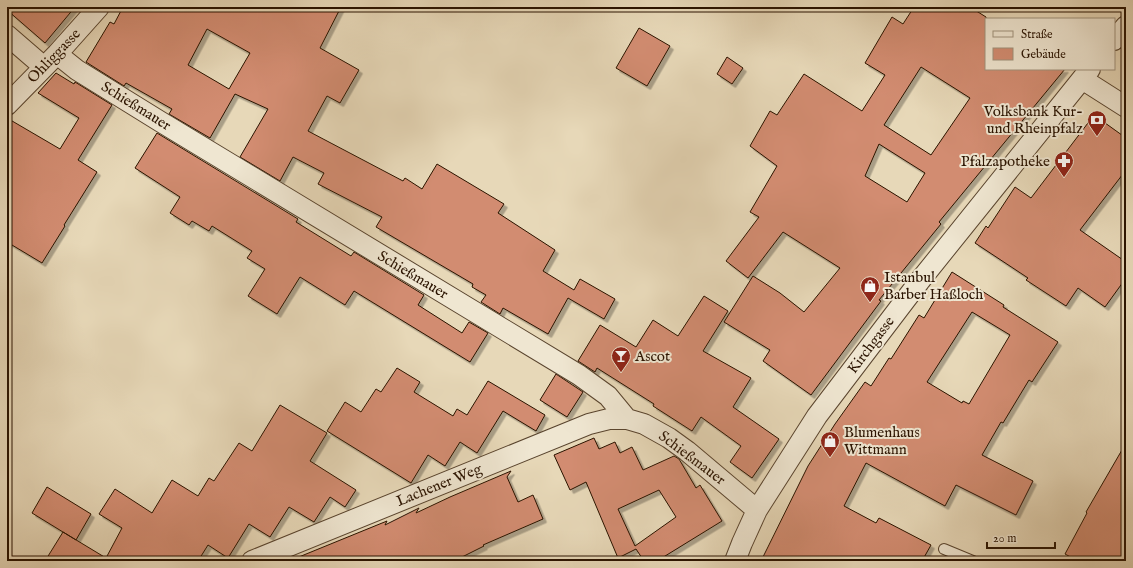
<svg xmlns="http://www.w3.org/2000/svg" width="1133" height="568" font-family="'IM FELL English',serif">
<defs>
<filter id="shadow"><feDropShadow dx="3.5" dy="3.5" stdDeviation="0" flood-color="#0004"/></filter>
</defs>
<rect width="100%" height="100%" fill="#e7d8b8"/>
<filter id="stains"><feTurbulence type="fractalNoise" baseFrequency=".005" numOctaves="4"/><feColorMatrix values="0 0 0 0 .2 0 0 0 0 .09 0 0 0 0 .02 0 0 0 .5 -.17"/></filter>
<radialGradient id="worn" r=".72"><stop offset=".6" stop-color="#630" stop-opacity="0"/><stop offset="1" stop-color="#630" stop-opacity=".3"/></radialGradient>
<path fill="#d28c71" stroke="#2a1300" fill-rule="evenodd" filter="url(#shadow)" d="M7,7H75L45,43L7,10Z
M123,7H341L320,48L359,70L340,103L327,96L308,131L403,181L405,178L422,189L437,164L504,204L498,213L555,250L543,271L574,290L580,279L615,299L604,319L568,298L548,334L503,308L500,314L481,302L486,295L472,287L473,284L376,227L382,217L318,184L324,173L293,157L280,181L240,157L268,109L235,94L210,138L169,114L172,109L126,83L124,86L86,62L110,22L114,24ZM207,29L250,53L229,89L188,65Z
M914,7H970L986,17V69H1065L939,222L941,224L879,300L881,301L811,395L763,361L770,350L724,322L753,276L780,293L804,312L840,268L783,232L748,278L726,261L759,217L750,212L777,166L750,146L770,111L777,115L804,74L862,111L885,75L865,63L892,17L903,24ZM921,67L970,98L931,155L884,125ZM879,144L925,173L907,202L865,176Z
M639,28L670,46L647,86L616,68Z
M727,57L743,68L732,84L717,74Z
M56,73L74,84L75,82L112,105L78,160L97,172L64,225L65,226L42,263L7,242V118L60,149L79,118L38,93Z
M1094,115L1126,138V170L1080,230L1126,262V278L1105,307L1078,288L1066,306L1026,280L1028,278L975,243L986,226L988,228L1015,187L1031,198Z
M157,133L298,219L296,222L351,256L354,252L424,295L418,305L462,333L469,322L488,333L470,362L354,291L345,305L300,277L277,314L248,296L265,269L247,258L252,251L212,226L209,231L192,221L189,225L170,213L180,197L135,168Z
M952,272L1004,305L1003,307L1058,342L1032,382L1029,380L1003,423L1001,422L982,455L1033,481L1016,515L956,485L945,506L866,463L844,506L876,523L879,518L931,545L922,561H761L808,466L835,424L865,382L871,386L889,358L891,359L919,315L924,318ZM972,312L1010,335L969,404L963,401L962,403L927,382Z
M704,296L728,311L703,351L751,378L733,407L779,439L752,478L730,462L741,446L701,417L692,431L653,406L654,404L597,368L595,372L578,361L600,325L636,347L653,320L678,336Z
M397,368L420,382L414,392L453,416L457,409L467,415L488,381L545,415L536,431L503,411L477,453L460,442L445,466L428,455L411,483L327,431L345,402L361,412L376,389L381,392Z
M556,374L583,392L567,417L540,400Z
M280,405L327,433L310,461L356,490L345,507L330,497L314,522L289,507L270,537L249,524L228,558L208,545L198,561H45L63,532L106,558L122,528L99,514L115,489L152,513L172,480L198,496L209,478L214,481L239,443L252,451Z
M594,438L599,449L615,442L620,453L632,447L643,470L674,456L679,459L696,488L700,485L722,521L657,561H644L636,549L618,558L586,482L570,490L554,455ZM659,490L676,517L635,546L618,509Z
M1126,443V561H1078L1065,554L1087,513L1086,512Z
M511,471L507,477L518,502L533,495L543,519L483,545L484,546L454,561H289L387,521L385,525L419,508L416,513L450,497Z
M47,487L91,514L76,540L32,513Z"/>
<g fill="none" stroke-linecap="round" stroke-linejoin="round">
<defs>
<path id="service" d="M944,549L973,561"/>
<path id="minor" d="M7,35L44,67
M1114,40L1126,26
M57,54L77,70L161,122L579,375L608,396L627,419L644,424L669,438L687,451L757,510
M1082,79L1126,107
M7,105L57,54L99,7
M252,561L589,424L609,419H627
M735,561L742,543L757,510L817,416L922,278L1090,69"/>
</defs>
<use href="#service" stroke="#59442e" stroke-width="12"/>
<use href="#minor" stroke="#59442e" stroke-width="22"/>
<use href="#service" stroke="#efe6d1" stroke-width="10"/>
<use href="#minor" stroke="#efe6d1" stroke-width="20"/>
</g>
<defs>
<symbol id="bank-pin" viewBox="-11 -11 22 30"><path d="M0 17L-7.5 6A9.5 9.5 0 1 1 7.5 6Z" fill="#8f2418" stroke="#efe6d1"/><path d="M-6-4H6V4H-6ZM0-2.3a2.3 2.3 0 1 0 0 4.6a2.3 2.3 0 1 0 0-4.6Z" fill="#fff"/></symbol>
<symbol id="pharmacy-pin" viewBox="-11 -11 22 30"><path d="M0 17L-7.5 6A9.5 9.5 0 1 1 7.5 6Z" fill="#8f2418" stroke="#efe6d1"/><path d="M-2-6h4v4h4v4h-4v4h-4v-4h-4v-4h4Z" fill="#fff"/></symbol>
<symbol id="shop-pin" viewBox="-11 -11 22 30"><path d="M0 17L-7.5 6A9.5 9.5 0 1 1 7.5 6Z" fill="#8f2418" stroke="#efe6d1"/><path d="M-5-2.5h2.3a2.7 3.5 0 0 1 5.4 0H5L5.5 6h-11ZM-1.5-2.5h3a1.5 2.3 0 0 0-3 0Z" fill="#fff"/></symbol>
<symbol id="bar-pin" viewBox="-11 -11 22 30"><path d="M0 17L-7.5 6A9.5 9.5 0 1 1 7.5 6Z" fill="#8f2418" stroke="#efe6d1"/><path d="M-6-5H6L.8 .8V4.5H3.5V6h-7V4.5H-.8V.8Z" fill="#fff"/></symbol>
</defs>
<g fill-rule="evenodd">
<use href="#bank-pin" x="1086" y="109" width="22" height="30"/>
<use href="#pharmacy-pin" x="1053" y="150" width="22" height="30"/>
<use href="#shop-pin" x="859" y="275" width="22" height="30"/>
<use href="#bar-pin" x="610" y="345" width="22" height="30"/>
<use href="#shop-pin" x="819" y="430" width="22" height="30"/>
</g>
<g text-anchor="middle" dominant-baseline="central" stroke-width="4" stroke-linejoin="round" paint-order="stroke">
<g font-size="15" fill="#2a1300" stroke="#efe6d1">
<text transform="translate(54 56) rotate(-46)">Ohliggasse</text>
<text transform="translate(136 106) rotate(32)">Schießmauer</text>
<text transform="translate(413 275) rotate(31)">Schießmauer</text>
<text transform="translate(871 345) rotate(-53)">Kirchgasse</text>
<text transform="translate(692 458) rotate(37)">Schießmauer</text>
<text transform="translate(439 485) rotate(-22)">Lachener Weg</text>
</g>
<g font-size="15" fill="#2a1300" stroke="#efe6d1" text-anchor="start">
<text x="1083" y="111" text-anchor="end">Volksbank Kur-<tspan x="1083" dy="17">und Rheinpfalz</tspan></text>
<text x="1050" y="161" text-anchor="end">Pfalzapotheke</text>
<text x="884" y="277">Istanbul<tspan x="884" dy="17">Barber Haßloch</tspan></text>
<text x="635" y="356">Ascot</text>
<text x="844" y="432">Blumenhaus<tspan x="844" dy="17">Wittmann</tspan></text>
</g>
</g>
<rect width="1133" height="568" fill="none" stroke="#e7d8b8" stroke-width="24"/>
<rect x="8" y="8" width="1117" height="552" fill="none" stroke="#2a1300" stroke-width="2"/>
<rect x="12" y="12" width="1109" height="544" fill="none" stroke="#2a1300"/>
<rect x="985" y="18" width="130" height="52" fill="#efe6d1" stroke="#a0927d"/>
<rect x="993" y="31" width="20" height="6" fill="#efe6d1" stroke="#a0927d"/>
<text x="1021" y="38" font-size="12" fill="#2a1300">Straße</text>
<rect x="993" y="48" width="20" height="12" fill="#d28c71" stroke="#a0927d"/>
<text x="1021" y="58" font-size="12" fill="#2a1300">Gebäude</text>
<path d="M987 542v6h68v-6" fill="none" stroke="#2a1300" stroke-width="2"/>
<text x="993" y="542" font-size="12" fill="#2a1300" stroke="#efe6d1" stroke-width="3" paint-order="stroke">20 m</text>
<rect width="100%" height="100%" filter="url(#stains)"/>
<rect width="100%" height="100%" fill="url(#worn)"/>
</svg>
